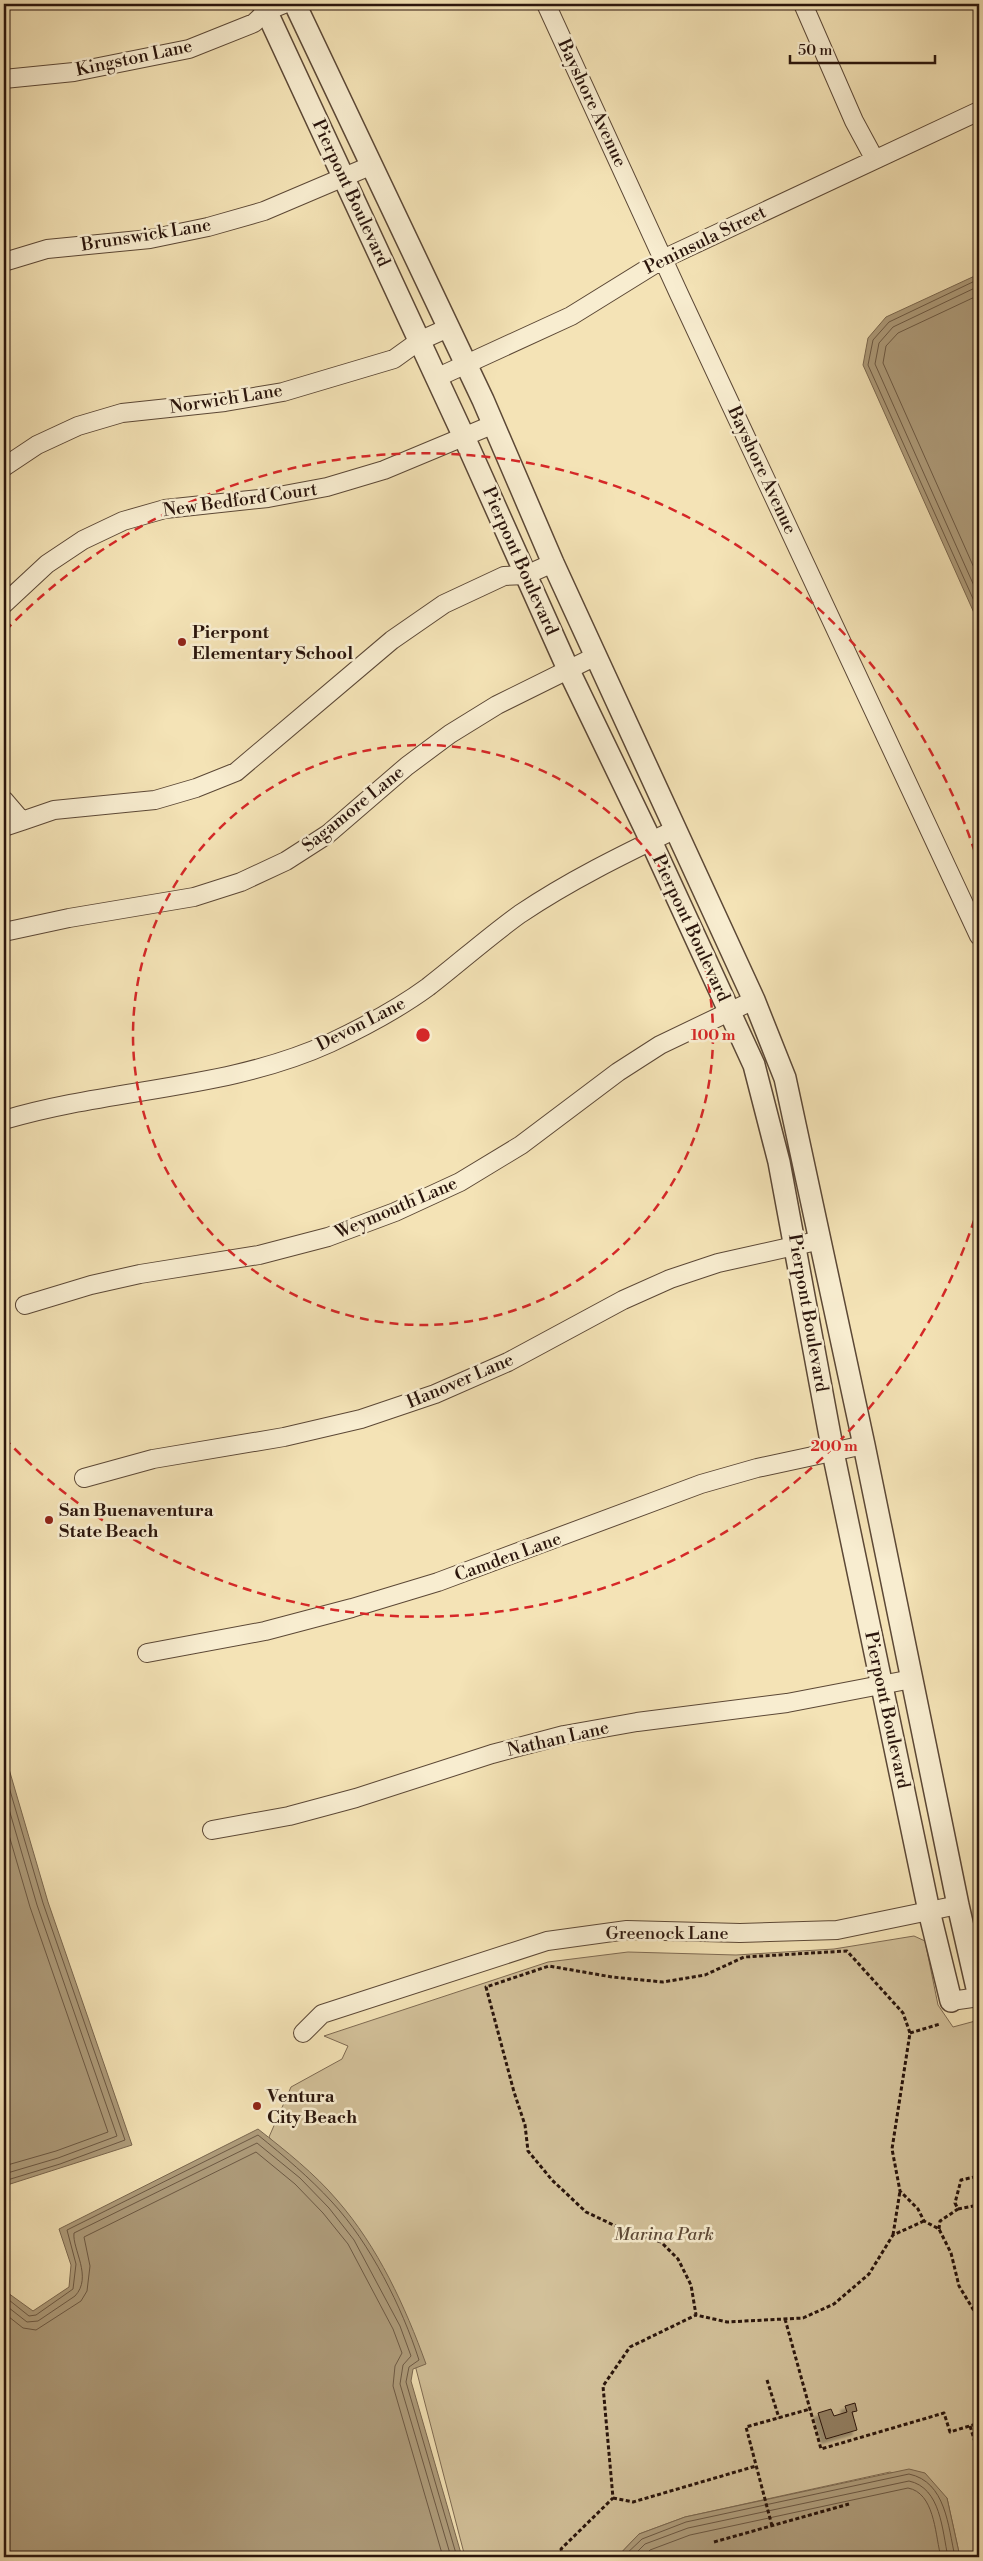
<svg xmlns="http://www.w3.org/2000/svg" width="983" height="2561" font-family="'Libre Bodoni',serif">
<defs>
<filter id="shadow"><feDropShadow dx="-4.5" dy="4.5" stdDeviation="1" flood-color="#0004"/></filter>
</defs>
<rect width="100%" height="100%" fill="#f4e3b6"/>
<filter id="stains"><feTurbulence type="fractalNoise" baseFrequency=".004" numOctaves="4"/><feColorMatrix values="0 0 0 0 .2 0 0 0 0 .09 0 0 0 0 .02 0 0 0 .5 -.17"/></filter>
<radialGradient id="worn" r=".72"><stop offset=".6" stop-color="#630" stop-opacity="0"/><stop offset="1" stop-color="#630" stop-opacity=".3"/></radialGradient>
<path fill="#d2c099" stroke="#7e6a52" d="M914,1936L925,1941L938,2005L953,2027L979,2020V2557H960L947,2498L890,2472L685,2517L639,2534L617,2557H465L415,2365L352,2243L269,2137L291,2087L342,2059L348,2046L324,2036L548,1962L628,1952L736,1955L834,1949Z"/>
<path fill="#af9d7c" stroke="#7a674f" d="M979,274V624L863,365L868,338L886,317Z
M4,1752L48,1902L132,2145L4,2186Z
M258,2129C286,2151 314,2173 337,2200C378,2247 405,2306 426,2364L413,2369L411,2381L462,2557H4V2286L8,2293L33,2311L69,2287L71,2265L59,2229Z
M909,2469L925,2473L947,2498L960,2557H617L639,2534L685,2517Z"/>
<g fill="none" stroke-linecap="round" stroke-linejoin="round">
<path stroke="#6c5944" stroke-width="1" d="M979,279L889,322L873,340L868,365L979,612
M979,286L893,327L879,343L875,364L979,597
M979,295L898,333L886,346L883,363L979,579
M4,1770L43,1903L125,2140L60,2164L4,2181
M4,1792L37,1905L117,2136L58,2158L4,2174
M4,1818L30,1907L108,2132L56,2151L4,2166
M4,2296L29,2316L36,2315L73,2289L76,2264L67,2230L258,2135C284,2156 310,2178 332,2202C370,2243 402,2307 419,2360L409,2367L406,2382L457,2557
M4,2304L27,2322L38,2321L75,2296C93,2277 72,2249 74,2233L257,2143L300,2178L329,2208L354,2240L400,2326L411,2356L403,2365L400,2384L451,2557
M4,2313L23,2328L36,2330L81,2301L87,2291L90,2266L84,2237L256,2152L295,2184L323,2213L348,2244L393,2329L402,2353L395,2366L393,2386L443,2557
M623,2557L642,2539L686,2522L909,2474C946,2482 948,2526 955,2557
M632,2557L645,2544L688,2528L909,2481C941,2488 942,2530 948,2557
M643,2557L650,2550L690,2535L908,2488C934,2493 935,2532 940,2553"/>
</g>
<path fill="#938064" stroke="#2a150c" filter="url(#shadow)" d="M855,2403L857,2411L852,2412L857,2430L826,2439L818,2413L831,2409L834,2416L847,2412L845,2406Z
M940,2554L941,2557H932V2555Z"/>
<g fill="none" stroke-linecap="round" stroke-linejoin="round">
<defs>
<path id="minor" d="M546,4L679,294L979,936
M803,4L854,121L874,158
M4,79L74,72L189,49L254,23L267,11L284,4
M4,262L47,249L150,239L208,227L264,211L370,166
M436,378L571,316L663,259L979,111
M4,467L37,445L78,426L122,413L225,402L283,392L394,359L419,341L448,328
M4,604L47,564L83,540L123,521L165,509L268,498L327,487L384,470L492,425
M4,800L22,821L54,810L155,800L196,788L236,772L392,640L444,604L504,576L526,575L553,563
M4,827L22,821
M4,932L69,918L194,897L241,882L286,861L328,834L407,766L450,734L497,705L596,656
M4,1120C111,1088 227,1090 330,1043C364,1027 398,1009 428,987C459,963 488,937 520,914C569,881 622,855 676,829
M25,1305L91,1285L140,1274L259,1255L328,1237L395,1212L460,1182L521,1145L618,1072L660,1045L754,1000
M84,1478L153,1459L284,1437L361,1419L435,1394L508,1362L623,1300L670,1279L718,1263L821,1240
M147,1653L265,1631L352,1608L438,1582L701,1484L757,1468L864,1445
M212,1830L289,1816L356,1798L492,1754L564,1735L637,1722L787,1703L912,1679
M951,2001L979,1997
M303,2033L322,2014L547,1941L627,1930L740,1933L837,1930L958,1905"/>
<path id="tertiary" d="M263,4L464,437L568,669L651,841L754,1065L779,1162L833,1452L929,1911L951,2001
M295,4L483,400L553,563L754,1000L785,1078L864,1445L958,1905L979,1997"/>
</defs>
<use href="#minor" stroke="#5c4836" stroke-width="20"/>
<use href="#tertiary" stroke="#5c4836" stroke-width="24"/>
<path stroke="#2a150c" stroke-width="3" stroke-dasharray="4 2.5" stroke-linecap="butt" d="M910,2033L940,2024
M958,2209L979,2205
M924,2221L893,2235L869,2274L834,2304L803,2318L727,2322L696,2315L691,2285L678,2259L661,2242L622,2229L586,2212L552,2180L528,2151L525,2125L514,2092L486,1987L549,1966L612,1977L663,1982L705,1975L744,1957L847,1951L903,2013L910,2033L892,2149L900,2191L918,2209L924,2221L939,2229L951,2253L959,2286L979,2319
M939,2229L940,2221L958,2209L955,2203L961,2180L979,2176
M893,2235L900,2191
M785,2319L821,2449L944,2413L950,2432L979,2423
M767,2380L779,2418
M970,2426L979,2455
M613,2498L633,2502L756,2466
M772,2526L746,2427L810,2409
M714,2542L849,2504
M563,2557L561,2549L613,2498L603,2386L630,2347L696,2315
M902,2557L922,2553L923,2557"/>
<use href="#minor" stroke="#f8edd0" stroke-width="18"/>
<use href="#tertiary" stroke="#f8edd0" stroke-width="21"/>
</g>
<g fill="none" stroke="#d62828" stroke-width="2.5" stroke-dasharray="9 6">
<circle cx="423" cy="1035" r="290"/>
<path d="M979 1205A581 581 0 0 1 5 1439M5 631A581 581 0 0 1 979 865"/>
</g>
<g fill="#8f2418" stroke="#f8edd0" stroke-width="2">
<circle cx="182" cy="642" r="5"/>
<circle cx="49" cy="1520" r="5"/>
<circle cx="257" cy="2106" r="5"/>
</g>
<g text-anchor="middle" dominant-baseline="central" stroke-width="5" stroke-linejoin="round" paint-order="stroke">
<g font-size="18" fill="#2a150c" stroke="#f8edd0">
<text transform="translate(134 58) rotate(-12)">Kingston Lane</text>
<text transform="translate(592 103) rotate(65)">Bayshore Avenue</text>
<text transform="translate(351 193) rotate(65)">Pierpont Boulevard</text>
<text transform="translate(146 235) rotate(-9)">Brunswick Lane</text>
<text transform="translate(705 240) rotate(-26)">Peninsula Street</text>
<text transform="translate(226 399) rotate(-9)">Norwich Lane</text>
<text transform="translate(762 470) rotate(65)">Bayshore Avenue</text>
<text transform="translate(240 500) rotate(-8)">New Bedford Court</text>
<text transform="translate(520 561) rotate(66)">Pierpont Boulevard</text>
<text transform="translate(353 809) rotate(-39)">Sagamore Lane</text>
<text transform="translate(691 928) rotate(65)">Pierpont Boulevard</text>
<text transform="translate(361 1024) rotate(-27)">Devon Lane</text>
<text transform="translate(396 1208) rotate(-23)">Weymouth Lane</text>
<text transform="translate(808 1313) rotate(80)">Pierpont Boulevard</text>
<text transform="translate(460 1381) rotate(-23)">Hanover Lane</text>
<text transform="translate(508 1557) rotate(-20)">Camden Lane</text>
<text transform="translate(887 1710) rotate(78)">Pierpont Boulevard</text>
<text transform="translate(558 1739) rotate(-13)">Nathan Lane</text>
<text x="667" y="1933">Greenock Lane</text>
</g>
<g font-size="18" font-weight="bold" fill="#2a150c" stroke="#f8edd0" text-anchor="start">
<text x="192" y="632">Pierpont<tspan x="192" dy="21">Elementary School</tspan></text>
<text x="59" y="1510">San Buenaventura<tspan x="59" dy="21">State Beach</tspan></text>
<text x="267" y="2096">Ventura<tspan x="267" dy="21">City Beach</tspan></text>
</g>
<g font-size="18" font-style="italic" fill="#5c4836" stroke="#f8edd0">
<text x="664" y="2234">Marina Park</text>
</g>
</g>
<circle cx="423" cy="1035" r="8" fill="#d62828" stroke="#f8edd0" stroke-width="2.5"/>
<g font-size="15" text-anchor="middle" font-weight="bold" fill="#d62828" stroke="#f8edd0" stroke-width="5" stroke-linejoin="round" paint-order="stroke">
<text x="713" y="1040">100 m</text>
<text x="834" y="1451">200 m</text>
</g>
<rect width="983" height="2561" fill="none" stroke="#f4e3b6" stroke-width="20"/>
<rect x="5" y="5" width="973" height="2551" fill="none" stroke="#2a150c" stroke-width="2.5"/>
<rect x="10" y="10" width="963" height="2541" fill="none" stroke="#2a150c"/>
<path d="M790 55v8h145v-8" fill="none" stroke="#2a150c" stroke-width="2.5"/>
<text x="798" y="55" font-size="15" fill="#2a150c" stroke="#f8edd0" stroke-width="4" paint-order="stroke">50 m</text>
<rect width="100%" height="100%" filter="url(#stains)"/>
<rect width="100%" height="100%" fill="url(#worn)"/>
</svg>
